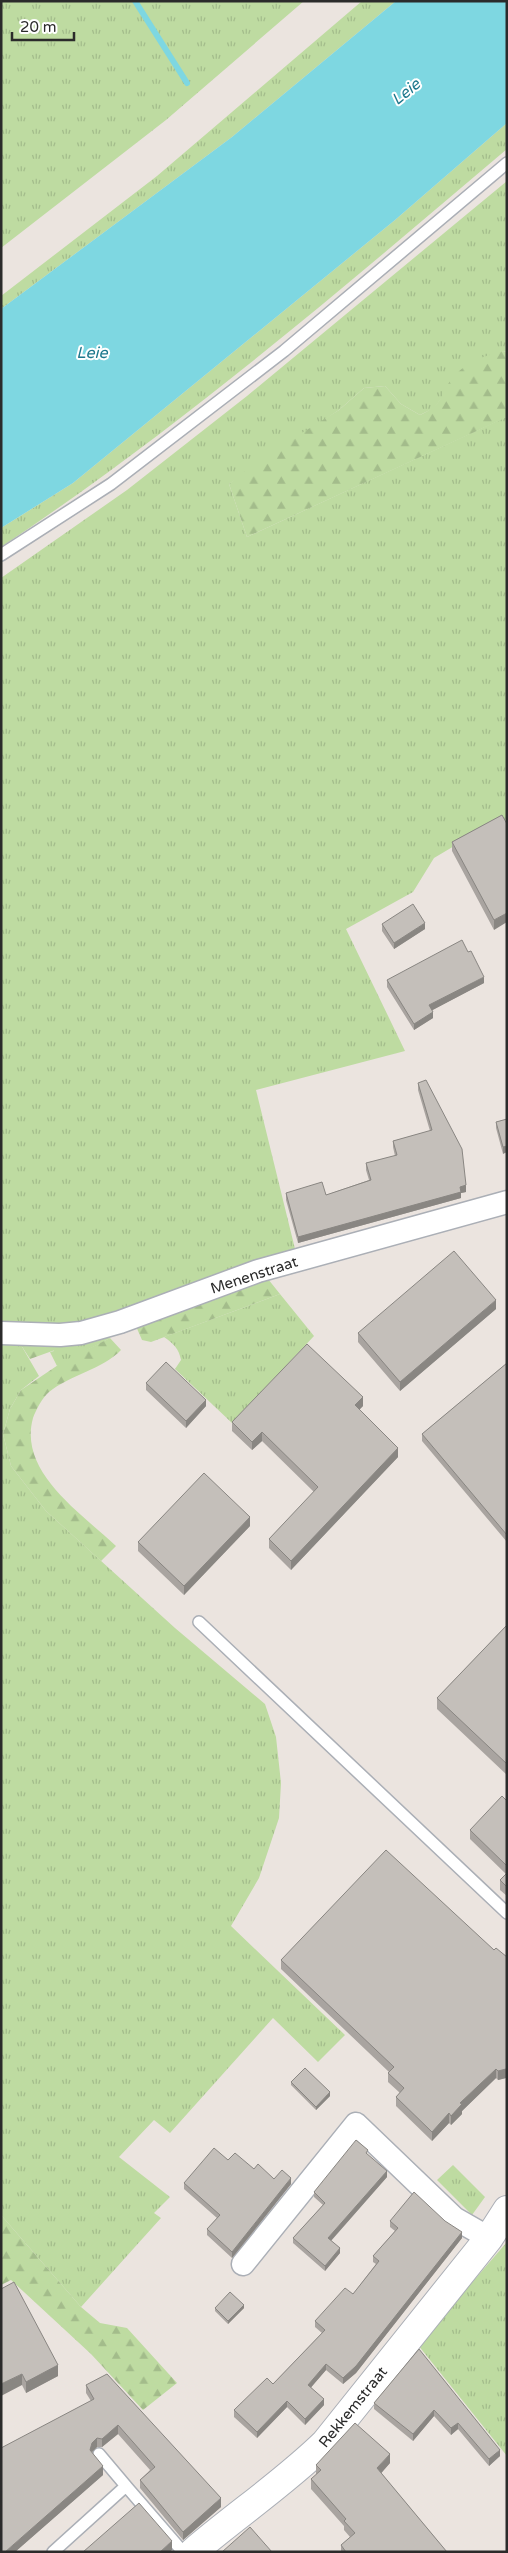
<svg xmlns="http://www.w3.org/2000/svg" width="508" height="2553" font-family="'Varela Round',sans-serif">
<defs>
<pattern id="grass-tufts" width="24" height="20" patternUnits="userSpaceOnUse" patternTransform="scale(1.25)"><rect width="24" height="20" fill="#bedba1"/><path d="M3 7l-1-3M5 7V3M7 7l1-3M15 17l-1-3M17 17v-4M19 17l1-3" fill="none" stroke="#a3bc8b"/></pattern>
<pattern id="forest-firs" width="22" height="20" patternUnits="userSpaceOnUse" patternTransform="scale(1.25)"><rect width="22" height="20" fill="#bedba1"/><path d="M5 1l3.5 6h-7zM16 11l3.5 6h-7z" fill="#a3bc8b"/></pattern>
</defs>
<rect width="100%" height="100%" fill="#ebe4df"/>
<path fill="url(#grass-tufts)" d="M1,1H304L166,120L1,248Z
M362,1H396L232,137L1,309V296L157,176Z
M507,123V149C343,288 180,428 1,547V528L73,483L395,220Z
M507,181V352L503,351L441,399L434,408L420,415L401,404L385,386L364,388L339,410L229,484L247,537L506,417L507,824L503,817L434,858L413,892L346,929L405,1051L256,1090L296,1253L85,1323L41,1326L1,1323V578L127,490L247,396Z
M280,1294L314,1336L232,1423L175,1369L181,1360C179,1349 174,1344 164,1337Z
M106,1336L110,1338L57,1366L50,1352L54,1351L50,1344Z
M1,1342L21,1345L39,1376L21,1390L10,1409L3,1434L11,1466L46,1511L175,1628L265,1704L276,1737L281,1783L279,1818L259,1878L231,1926L345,2035L318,2062L273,2018L170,2133L154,2120L119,2157L170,2197L154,2213L161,2218L81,2307L1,2215Z
M453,2165L485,2197L472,2215L437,2180Z
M507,2242V2456L418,2345Z"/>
<path fill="url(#forest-firs)" d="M503,351L507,352V417L247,537L229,484L258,460L339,410L364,388L385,386L401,404L420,415C447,403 439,392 455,375C468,361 485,356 503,351Z
M268,1279L280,1294L151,1342L142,1340L135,1324Z
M110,1338L121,1350C103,1369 70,1375 49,1392C42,1398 36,1410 33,1418C18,1472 81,1513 116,1546L101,1561L46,1511L11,1466L3,1434L10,1409L21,1390L64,1361Z
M50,1344L55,1350L30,1359L21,1345Z
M1,2215L81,2307L100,2323L127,2328L177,2383L143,2410L91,2354L11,2280L1,2285Z"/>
<path fill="#7ed7e1" d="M396,1H507V123L395,220L73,483L1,528V309L232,137Z"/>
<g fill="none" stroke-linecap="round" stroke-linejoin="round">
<path stroke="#7ed7e1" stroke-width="6" d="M135,1L187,83"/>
<defs>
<path id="service" d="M1,555L111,484L284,351L507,163
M199,1622L507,1913
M99,2454L126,2486
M53,2552L126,2486L183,2552"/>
<path id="minor" d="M1,1333L60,1335L81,1333L120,1322L258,1271L507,1202
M243,2264L356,2124L454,2218L489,2238"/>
<path id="tertiary" d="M193,2552C236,2515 284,2483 325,2443L489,2238L507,2210"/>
</defs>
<use href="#service" stroke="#abafb6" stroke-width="14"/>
<use href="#minor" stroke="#abafb6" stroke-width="25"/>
<use href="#tertiary" stroke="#abafb6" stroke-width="30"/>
<use href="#service" stroke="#fff" stroke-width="11"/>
<use href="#minor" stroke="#fff" stroke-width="22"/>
<use href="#tertiary" stroke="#fff" stroke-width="28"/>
</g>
<path fill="#a9a4a0" d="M502,815L494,930L452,851V842Z
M382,924L425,929L394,949L382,931Z
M387,980L484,983L432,1010L433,1018L414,1030L387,987Z
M418,1083L466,1192L461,1193V1198L298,1243L286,1200V1193L326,1195L369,1180L366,1170V1163L395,1156L393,1147V1141L430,1131L418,1090Z
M507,1119L503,1154L496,1128V1122Z
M496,1309L400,1391L358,1342V1333Z
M507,1363V1542L422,1441V1434Z
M146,1383L206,1406L186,1428L146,1390Z
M363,1406L359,1410L398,1457L291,1570L269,1548V1539L314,1492L262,1441L252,1450L232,1431V1422Z
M250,1526L184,1595L138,1551V1542Z
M507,1625V1775L437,1709V1698Z
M507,1801V1896L500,1890V1880L506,1874L470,1839V1830Z
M494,1950L507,1957V2077L506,2078L498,2080L496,2078L462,2111V2114L451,2125L449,2123L432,2141L396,2106V2097L400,2093L388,2082V2073L389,2072L281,1969V1960Z
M291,2082L330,2096L316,2110L291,2085Z
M368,2155L387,2177L331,2241L340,2253L325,2271L293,2243V2238L323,2205L314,2197V2192Z
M228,2160L254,2169L274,2179L291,2184L232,2258L207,2235V2229L217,2218L184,2189V2183Z
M390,2221L462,2238L356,2373L343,2384L326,2370L311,2387L324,2405L305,2425L287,2407L257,2438L234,2417V2410L273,2384L322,2333L315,2327V2321L353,2294L376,2264L373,2262V2256L395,2231L390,2227Z
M1,2289L58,2376L26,2393L22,2385Z
M215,2308H244L228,2324L215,2311Z
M419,2349L500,2456L489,2466L458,2429L451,2435L434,2416L413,2441L374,2409V2403Z
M86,2385L221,2507L183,2540L140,2488V2480L150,2470L118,2434L102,2447H97L92,2452L103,2475L15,2552L91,2401L86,2393Z
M390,2463L381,2473L447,2552H341V2545L350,2537L344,2530V2526L311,2489V2479L316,2475V2465Z"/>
<path fill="#898682" d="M507,913V922L494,930V920Z
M425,923V929L394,949V943Z
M484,977V983L429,1012V1005Z
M433,1012V1018L414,1030V1024Z
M507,1146V1152L503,1154V1147Z
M466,1185V1192L461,1193V1198L298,1243V1237Z
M496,1300V1309L400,1391V1382Z
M363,1397V1406L355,1414V1405Z
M206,1400V1406L186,1428V1421Z
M262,1432V1441L252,1450V1442Z
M398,1448V1457L291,1570V1561Z
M250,1517V1526L184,1595V1586Z
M507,2068V2077L506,2078L498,2080V2071Z
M496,2069V2078L462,2111V2114L451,2125V2116L460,2103Z
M330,2092V2096L316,2110V2107Z
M449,2113V2123L432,2141V2132Z
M387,2171V2177L328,2244V2238Z
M291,2178V2184L232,2258V2252Z
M462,2232V2238L356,2373L343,2384V2378Z
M340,2248V2253L325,2271V2266Z
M244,2305V2308L228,2324V2321Z
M326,2364V2370L308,2391V2385Z
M58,2365V2376L26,2393V2382Z
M22,2374V2385L1,2396V2384Z
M324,2399V2405L305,2425V2419Z
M287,2401V2407L257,2438V2432Z
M434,2410V2416L413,2441V2434Z
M458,2423V2429L451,2435V2428Z
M118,2425V2434L102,2447V2439Z
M97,2438V2447L92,2452L90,2450L92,2443Z
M500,2450V2456L489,2466V2459Z
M390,2454V2463L377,2478V2468Z
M103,2466V2475L15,2552H5Z
M221,2498V2507L183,2540V2532Z
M172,2541V2550L170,2552H160Z"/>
<path fill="#c4bfba" stroke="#898682" d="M502,815L507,824V913L494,920L452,842Z
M413,904L425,923L394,943L382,924Z
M462,940L468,952L471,951L484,977L429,1005L433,1012L414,1024L387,980Z
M426,1080L462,1149L466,1185L460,1187L461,1192L298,1237L286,1193L322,1182L326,1195L371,1180L366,1163L397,1155L393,1141L432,1130L418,1083Z
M507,1119V1146L503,1147L496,1122Z
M454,1251L496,1300L400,1382L358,1333Z
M307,1344L363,1397L355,1405L398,1448L291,1561L269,1539L318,1487L262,1432L252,1442L232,1422Z
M166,1362L206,1400L186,1421L146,1383Z
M507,1363V1535L422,1434Z
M204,1473L250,1517L184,1586L138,1542Z
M507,1625V1764L437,1698Z
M502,1796L507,1801V1866L470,1830Z
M386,1850L494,1950L496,1948L507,1957V2068L506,2069L498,2071L496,2069L460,2103L462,2104L451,2116L449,2113L432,2132L396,2097L404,2088L388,2073L394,2067L281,1960Z
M507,1873V1887L500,1880Z
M305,2068L330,2092L316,2107L291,2082Z
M356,2140L368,2150L366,2153L387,2171L328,2238L340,2248L325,2266L293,2238L325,2203L314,2192Z
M214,2148L228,2160L235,2153L254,2169L258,2164L274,2179L282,2170L291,2178L232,2252L207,2229L220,2215L184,2183Z
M414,2192L445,2221L462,2232L356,2366L343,2378L326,2364L308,2385L324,2399L305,2419L287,2401L257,2432L234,2410L267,2378L273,2384L325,2330L315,2321L345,2288L353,2294L379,2261L373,2256L398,2228L390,2221Z
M14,2282L58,2365L26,2382L22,2374L1,2384V2289Z
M230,2292L244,2305L228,2321L215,2308Z
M419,2349L500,2450L489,2459L458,2423L451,2428L434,2410L413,2434L374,2403Z
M107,2374L221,2498L183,2532L140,2480L155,2467L118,2425L102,2439L97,2438L92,2443L90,2450L103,2466L5,2552H1V2448L94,2399L86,2385Z
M355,2423L390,2454L377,2468L447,2552H346L341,2545L355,2533L344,2521L346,2519L311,2479L321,2470L316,2465Z
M139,2503L172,2541L160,2552H83Z
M250,2527L272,2552H222Z"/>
<g text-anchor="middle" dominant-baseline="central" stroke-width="4" stroke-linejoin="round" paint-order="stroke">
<g font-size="15" fill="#2b2b2b" stroke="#fff">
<text transform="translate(254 1275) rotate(-18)">Menenstraat</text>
<text transform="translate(353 2407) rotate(-51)">Rekkemstraat</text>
</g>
<g font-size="16" font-style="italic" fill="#1d788d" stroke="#fff">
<text transform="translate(406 92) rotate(-39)">Leie</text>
<text x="92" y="353">Leie</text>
</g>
</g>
<rect width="508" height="2553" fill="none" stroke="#2b2b2b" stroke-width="5"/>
<path d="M12 32v8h62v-8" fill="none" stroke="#2b2b2b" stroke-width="2.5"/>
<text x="20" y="32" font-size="15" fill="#2b2b2b" stroke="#ffffff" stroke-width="4" paint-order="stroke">20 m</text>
</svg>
